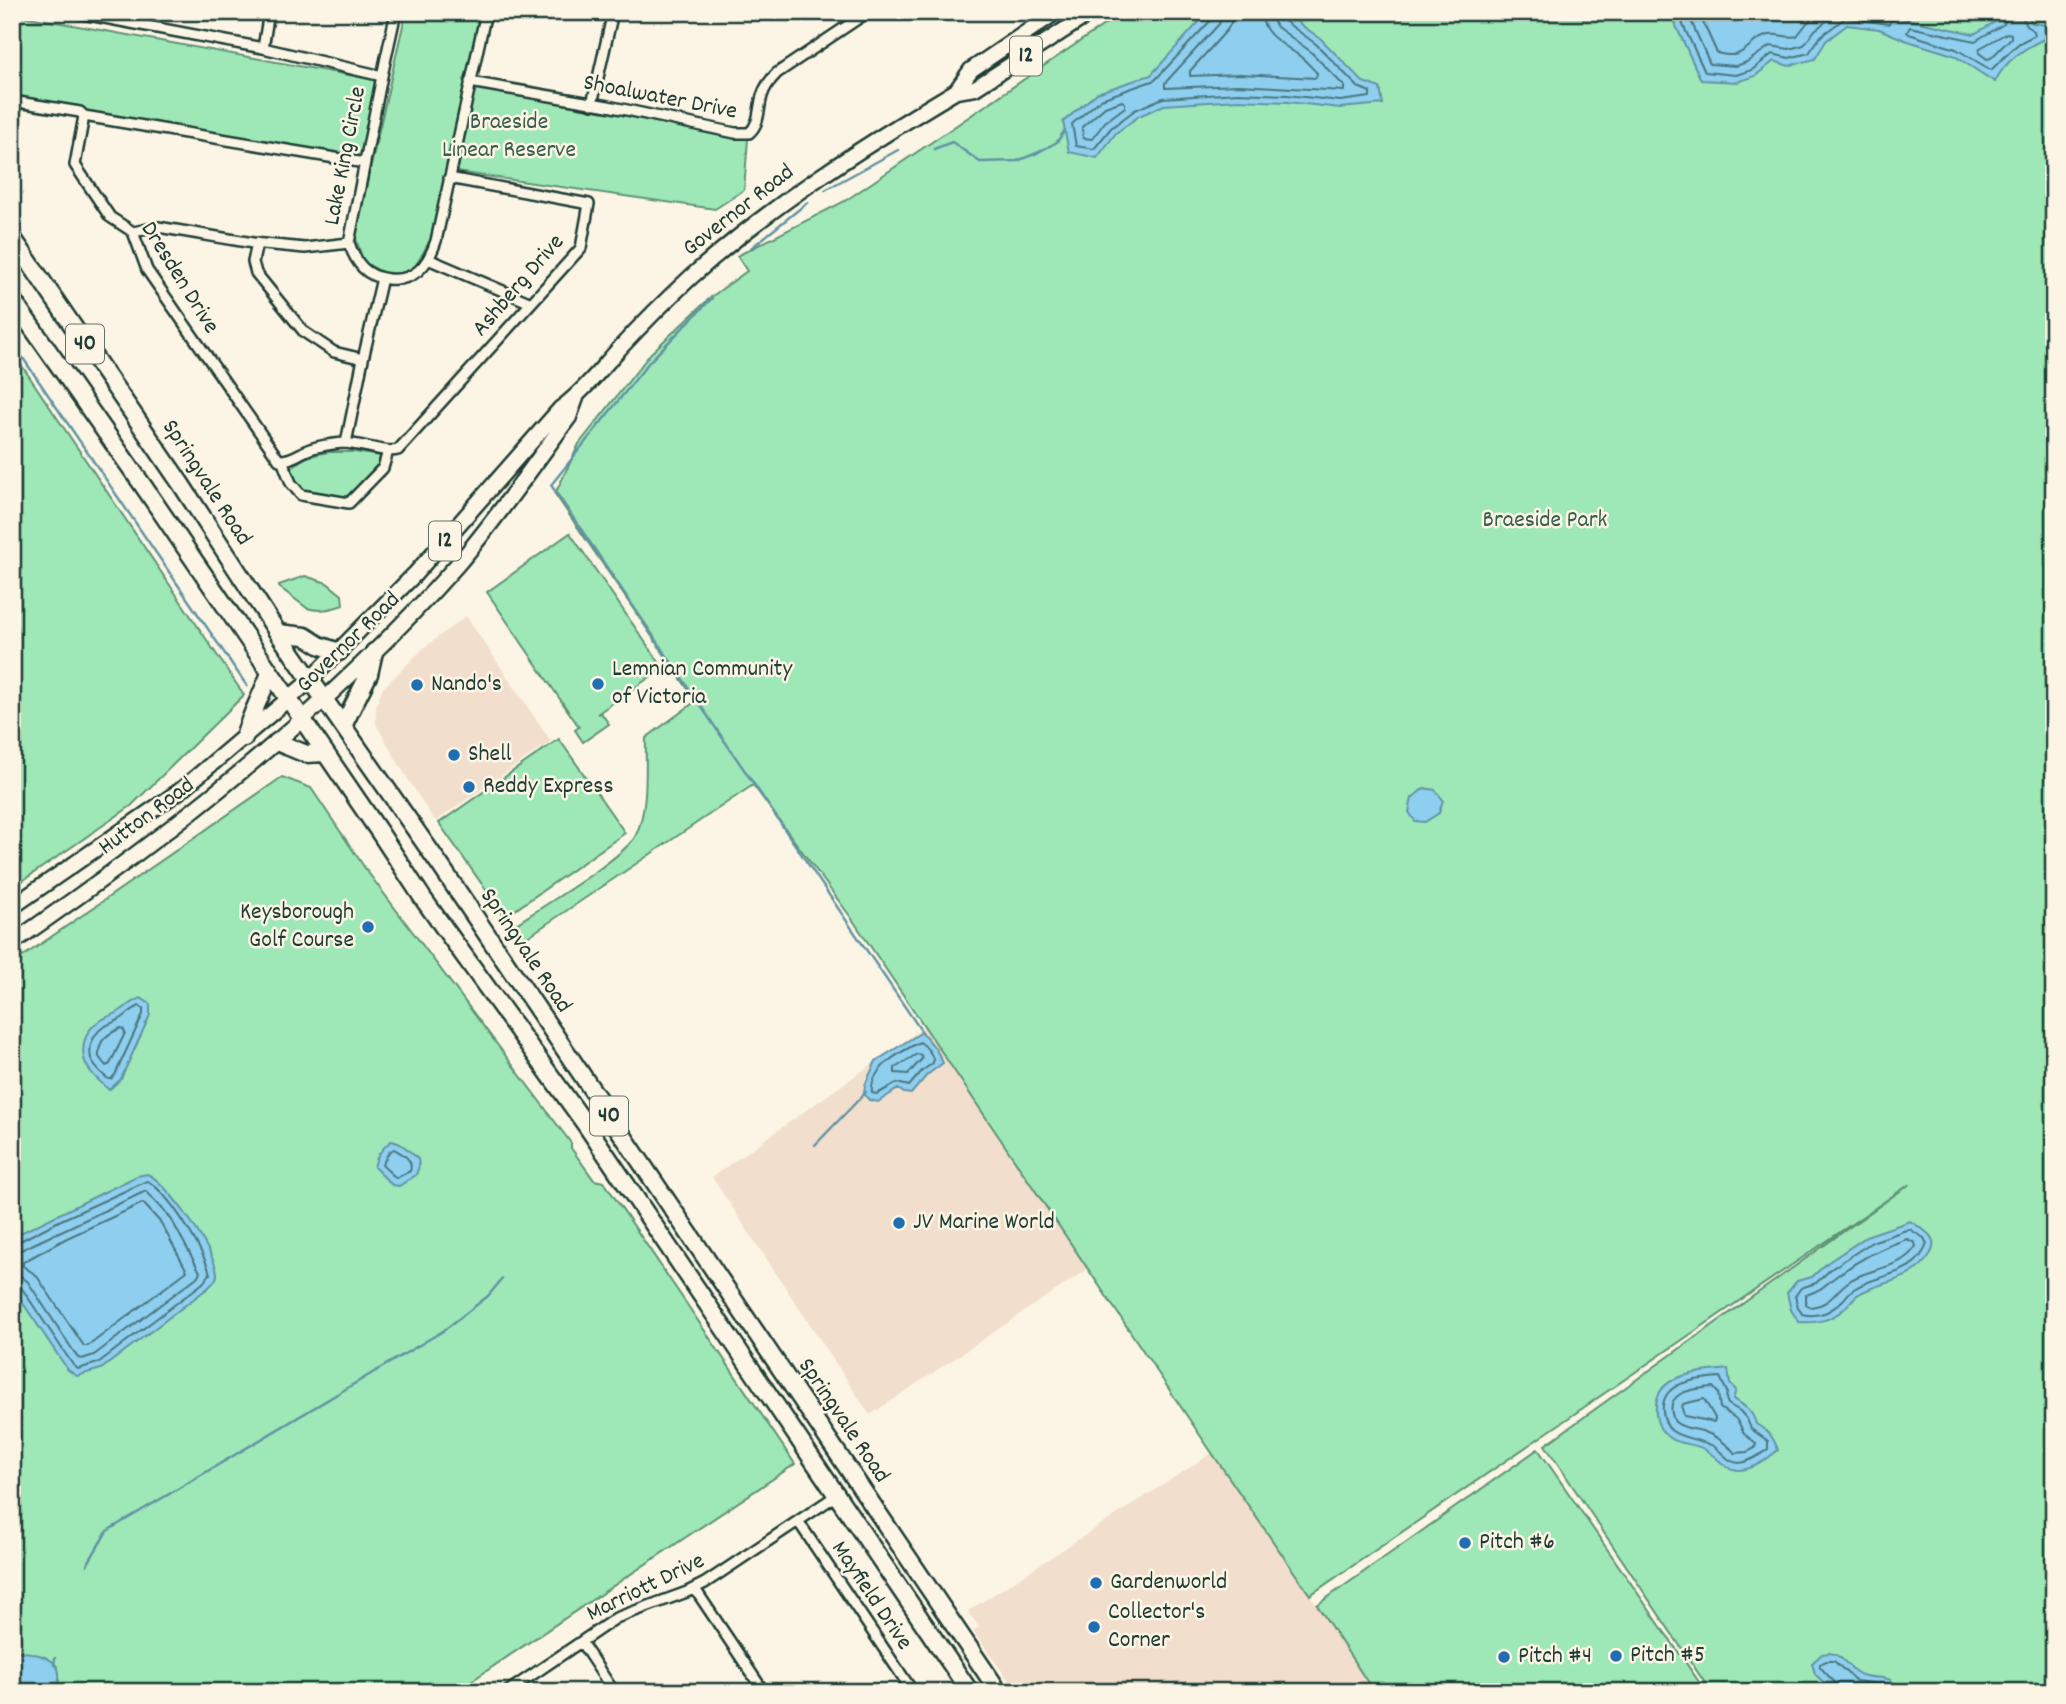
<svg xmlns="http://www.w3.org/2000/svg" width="2066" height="1704" font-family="Dekko,sans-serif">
<rect width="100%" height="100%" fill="#fcf5e5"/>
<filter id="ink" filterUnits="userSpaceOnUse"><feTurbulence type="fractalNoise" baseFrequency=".0143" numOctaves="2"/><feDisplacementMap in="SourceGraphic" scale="14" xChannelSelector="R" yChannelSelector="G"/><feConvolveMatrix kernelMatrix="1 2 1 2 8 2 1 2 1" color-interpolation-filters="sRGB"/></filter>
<g filter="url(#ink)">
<path fill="#f2decc" d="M466,616L551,741L436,821L430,814L404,773L376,724V706L382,689L425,647Z
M924,1027L1088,1269L870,1415L712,1177Z
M1212,1453L1317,1605L1374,1692H1017L973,1631L979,1627L968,1611Z"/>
<path fill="#9ee8b7" stroke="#5e9276" stroke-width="2" d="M406,12H483L433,235L414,269L390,276L364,263L355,236Z
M1123,12H2054V1692H1711L1545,1445L1910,1184L1310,1595L1212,1453L850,916L753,785L520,942L510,928C535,911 626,857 636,835C649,806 645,769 646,738L696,701L555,494L579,444L651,353L711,297L747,271L737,256L845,201Z
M12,14L376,80L361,159L12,98Z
M474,87L748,139L744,190L715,209L457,172Z
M12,351L244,695L131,806L12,888Z
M329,452H354L381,456L382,463L379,468L376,466L359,485L361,488L349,500H343L344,497L308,490L307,493L305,492L291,474L290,471C299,457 314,455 329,452Z
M570,533L663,668L597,714L601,713L609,724L583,742L575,730L579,727L487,592Z
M305,576L327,583L342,595L343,605C331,609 320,612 307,608L279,587V585Z
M559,739L625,833L505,917L439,823Z
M282,777L311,788L367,871L571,1143V1148L594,1180L604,1182L795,1464L455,1692H12V964Z
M1538,1449L1706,1692H1374L1317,1605Z"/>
<path fill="#8eceef" stroke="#6294a4" stroke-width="2" d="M1208,12H1283L1321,39L1363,82L1380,88L1383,104L1340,108L1287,102L1238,100L1164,105L1139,116L1116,133L1097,158L1069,152L1063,122L1097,93L1151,75Z
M1674,12H1891L1901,18L1974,34L2000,19L2003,12H2027L2032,23L2047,25L2046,38C2025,48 2005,60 1995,82L1953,55L1905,40L1879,29L1847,25L1826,41L1815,59L1789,66L1774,61L1755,76L1737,82L1701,80L1676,26Z
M1424,788L1435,790L1443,800L1439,813L1425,822L1415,821L1409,812L1412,798Z
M141,998L150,1004V1015L121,1079L109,1090C92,1075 78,1063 85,1039C87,1034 90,1029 94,1025C101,1019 110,1016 118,1012C127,1007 131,1001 141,998Z
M922,1032L936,1049L943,1063L927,1075L911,1094L904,1093L898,1089L878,1102L869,1100L864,1094L865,1085L876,1061Z
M391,1141C402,1142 410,1152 418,1159L419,1166L416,1175L399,1186L392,1185L374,1167C376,1156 382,1148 391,1141Z
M147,1174C166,1180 218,1255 217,1275C217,1280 212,1284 208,1288L101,1369L77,1376L68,1370L12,1287V1237L137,1176Z
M1910,1221C1924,1230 1942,1238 1929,1256C1910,1284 1885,1279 1859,1294C1853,1297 1850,1304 1844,1309C1830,1321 1817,1323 1799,1322L1791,1310L1787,1293L1797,1281L1812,1277L1827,1263L1869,1235Z
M1728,1369L1730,1384L1736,1390L1733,1399C1744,1405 1753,1411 1756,1424C1768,1431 1773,1436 1778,1450C1767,1459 1755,1469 1740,1470C1725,1471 1718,1457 1704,1449C1693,1443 1679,1445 1668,1437C1661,1432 1657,1423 1656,1414C1652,1372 1698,1373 1728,1369Z
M12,1651C25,1651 53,1655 58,1669C61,1676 58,1685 57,1692H21L12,1686Z
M1830,1653C1844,1655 1848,1670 1862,1675C1879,1681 1891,1671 1899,1692H1833L1815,1674L1812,1663L1822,1654Z"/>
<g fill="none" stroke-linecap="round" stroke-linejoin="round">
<path stroke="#4b777f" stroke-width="2" d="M1213,12L1211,20L1155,80L1101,99L1072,124L1076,146L1094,149L1111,128L1135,110L1163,98L1238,93L1287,95L1340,101L1370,97V92L1358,87L1316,44L1283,20L1280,12
M1222,12L1219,24L1165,83V88L1239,85L1344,91V86L1310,51L1277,27L1272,19V12
M1232,12L1231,23L1227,30L1190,71V76L1240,74L1316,78L1317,73C1312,68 1307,62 1301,57C1284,44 1262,36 1261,12
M1681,12L1683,25L1705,72L1736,75L1752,70L1772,54L1789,58L1809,53L1821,36L1845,18L1889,24L1891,21L1889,12
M1690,12L1692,23L1710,64L1736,66L1747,62L1770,46L1789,49L1804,45L1815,30L1838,12
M1701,12L1702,20L1717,53C1747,62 1746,40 1769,35C1779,33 1787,39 1797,36L1807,23L1821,12
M2009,12L2004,24L1975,41L1910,27L1907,32L1909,34L1956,49L1991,70L2018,44L2035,35L2034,31L2026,26L2021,12
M2007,33L2011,34V38L1991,58L1987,59L1979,53L1980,48Z
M1122,101L1125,103V107L1105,122L1092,139L1083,138L1082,127L1105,107Z
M140,1006L143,1009V1014L115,1075L111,1079H108C95,1068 86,1059 92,1042C94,1036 97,1032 102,1028C108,1024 115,1022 122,1018C128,1014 133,1008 140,1006Z
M121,1028L124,1030L125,1033L110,1064L106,1066L99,1057C98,1040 106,1035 121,1028Z
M920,1042C926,1046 934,1055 933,1063L922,1071L909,1086L897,1083L877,1094L872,1093C869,1068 902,1051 920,1042Z
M917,1054L921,1055L922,1059L908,1074L895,1073V1068Z
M394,1149C403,1154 414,1160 410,1171L396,1178L382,1165L389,1152Z
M143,1203L161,1223L187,1271L88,1346H84L36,1275L23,1266V1262L67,1238Z
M1909,1229L1924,1238L1927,1244C1915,1278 1879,1272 1854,1289C1849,1292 1846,1297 1842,1301C1831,1312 1817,1318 1802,1314L1798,1307L1795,1296L1801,1288L1816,1283L1831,1269L1872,1242Z
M1907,1239L1915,1243L1916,1246C1901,1271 1870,1266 1848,1282C1833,1293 1832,1304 1811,1307L1806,1304V1295C1823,1290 1825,1284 1838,1275C1860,1259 1882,1247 1907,1239Z
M12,1242H18L59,1221L147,1181C168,1191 204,1251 210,1274L203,1283L98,1363L78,1369L73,1365L21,1287L12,1284
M12,1251L21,1250L146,1191L170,1217L200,1272L197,1277L94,1355L82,1359L78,1358L28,1282L21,1276L12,1275
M1720,1377L1727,1392L1726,1399L1728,1404L1740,1411L1747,1419L1751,1429L1768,1441V1449C1760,1455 1750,1462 1739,1463C1728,1463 1722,1451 1713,1446C1700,1439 1683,1439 1672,1431C1666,1427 1664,1419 1663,1412C1660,1381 1697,1379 1720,1377Z
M1713,1387L1718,1393L1720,1408L1735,1418L1739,1423L1744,1434L1756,1443L1755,1448L1747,1452L1735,1453C1726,1443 1715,1435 1702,1431C1692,1428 1684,1429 1675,1422C1661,1392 1691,1389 1713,1387Z
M1704,1399L1715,1418L1714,1422L1684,1416L1682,1408L1683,1404Z
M1838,1692L1837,1685L1820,1667V1664L1825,1661H1834L1856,1681L1886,1685L1892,1692"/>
<path stroke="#6294a4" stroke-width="2.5" d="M934,149L952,142L980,162L1017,161L1037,153L1057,142L1065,130
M825,190L898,150
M751,248L808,202
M712,298L650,361L551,485L922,1032L921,1033
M12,342L247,686
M815,1145L866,1092
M87,1565L107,1531L443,1331L488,1296L502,1279
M54,1665L55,1658"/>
<defs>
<path id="street" d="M73,12L263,48L382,76
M396,12L382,76L349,243C352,252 356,261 363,268C369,274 379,278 388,279C415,282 428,265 436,241L486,12
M263,48L269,12
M470,82L608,106L735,133H749C760,124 758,110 762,96C765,86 770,80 777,73L868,12
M12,101L80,112L84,116
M592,104L613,12
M365,163L84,116L75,165L110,217L133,232L147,270L279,460C291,461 299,453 310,449C321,445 332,444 343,443C359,443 387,454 398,450L581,248L589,204L449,178
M133,232L158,227L253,243L305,248L349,243
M257,243L253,262L256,273L304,332L334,352L363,359
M428,259L531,303
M346,443L363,359L382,278
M282,460L291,483L301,495L349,503L383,468L388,451
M798,1521L913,1692
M695,1589L764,1692
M581,1642L614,1692
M507,1692L616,1618L687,1592L705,1583L837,1495"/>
<path id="primary" d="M956,91L971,70L1056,12
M12,907L181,790L306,684L415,574L560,409C583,392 600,370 619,349C642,324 666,300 691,277C771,205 864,146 956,91L975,88L1092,12
M12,943C173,832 327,712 457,565C497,519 532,467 569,417L576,398"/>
<path id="highway" d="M12,237L181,484L278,633L440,865L999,1692
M12,299L144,487L380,833L424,900L586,1125L970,1692
M278,633L305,636L319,645L339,652
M343,726L369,674L374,652
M244,738C250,715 262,695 270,673
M277,742L306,754L325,753"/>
</defs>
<use href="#street" stroke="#1f3d34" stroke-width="14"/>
<use href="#primary" stroke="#1f3d34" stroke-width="19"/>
<use href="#highway" stroke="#1f3d34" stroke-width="21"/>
<use href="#street" stroke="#fcf5e5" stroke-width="9"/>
<use href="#primary" stroke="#fcf5e5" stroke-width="14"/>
<use href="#highway" stroke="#fcf5e5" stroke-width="16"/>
</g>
</g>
<g fill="#1f6fb2" stroke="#fcf5e5" stroke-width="2.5">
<circle cx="598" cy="684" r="7"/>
<circle cx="417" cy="685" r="7"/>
<circle cx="454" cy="755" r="7"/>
<circle cx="469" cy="787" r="7"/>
<circle cx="368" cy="927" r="7"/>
<circle cx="899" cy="1223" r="7"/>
<circle cx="1465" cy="1543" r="7"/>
<circle cx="1096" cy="1583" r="7"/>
<circle cx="1094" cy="1627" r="7"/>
<circle cx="1616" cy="1656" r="7"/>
<circle cx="1504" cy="1657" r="7"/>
</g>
<g text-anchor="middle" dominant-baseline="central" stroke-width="5" stroke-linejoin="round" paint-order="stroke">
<g fill="#fcf5e5" stroke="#617469" stroke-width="2">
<rect x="1010" y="36.5" width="32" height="39" rx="5"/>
<rect x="66" y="324.5" width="38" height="39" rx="5"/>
<rect x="429" y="521.5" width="32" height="39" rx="5"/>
<rect x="590" y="1096.5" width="38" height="39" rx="5"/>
</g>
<g font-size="23" font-weight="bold" fill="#1f3d34">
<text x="1026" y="56">12</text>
<text x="85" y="344">40</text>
<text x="445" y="541">12</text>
<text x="609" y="1116">40</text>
</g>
<g font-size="24" fill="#1f3d34" stroke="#fcf5e5">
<text transform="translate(660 98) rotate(11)">Shoalwater Drive</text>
<text transform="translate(346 156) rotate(-79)">Lake King Circle</text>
<text transform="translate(739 211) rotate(-38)">Governor Road</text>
<text transform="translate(179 278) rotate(58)">Dresden Drive</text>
<text transform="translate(519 286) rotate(-49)">Ashberg Drive</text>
<text transform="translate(206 483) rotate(57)">Springvale Road</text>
<text transform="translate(349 643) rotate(-44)">Governor Road</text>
<text transform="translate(147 817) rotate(-37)">Hutton Road</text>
<text transform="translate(525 951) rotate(56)">Springvale Road</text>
<text transform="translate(843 1421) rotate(56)">Springvale Road</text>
<text transform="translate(646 1588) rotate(-26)">Marriott Drive</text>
<text transform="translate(871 1596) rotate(56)">Mayfield Drive</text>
</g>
<g font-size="24" fill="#385f4e" stroke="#fcf5e5">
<text x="509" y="123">Braeside<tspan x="509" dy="28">Linear Reserve</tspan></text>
<text x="1545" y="521">Braeside Park</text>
</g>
<g font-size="24" fill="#1f3d34" stroke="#fcf5e5" text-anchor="start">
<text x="612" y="670">Lemnian Community<tspan x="612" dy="28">of Victoria</tspan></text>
<text x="431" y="685">Nando's</text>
<text x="468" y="755">Shell</text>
<text x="483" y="787">Reddy Express</text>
<text x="354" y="913" text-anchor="end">Keysborough<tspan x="354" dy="28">Golf Course</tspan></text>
<text x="913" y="1223">JV Marine World</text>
<text x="1479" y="1543">Pitch #6</text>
<text x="1110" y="1583">Gardenworld</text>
<text x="1108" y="1613">Collector's<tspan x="1108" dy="28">Corner</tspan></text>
<text x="1630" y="1656">Pitch #5</text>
<text x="1518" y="1657">Pitch #4</text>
</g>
</g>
<rect width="2066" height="1704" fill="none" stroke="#fcf5e5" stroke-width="42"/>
<rect x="21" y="21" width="2024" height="1662" fill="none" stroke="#1f3d34" stroke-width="2.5" filter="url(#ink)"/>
</svg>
